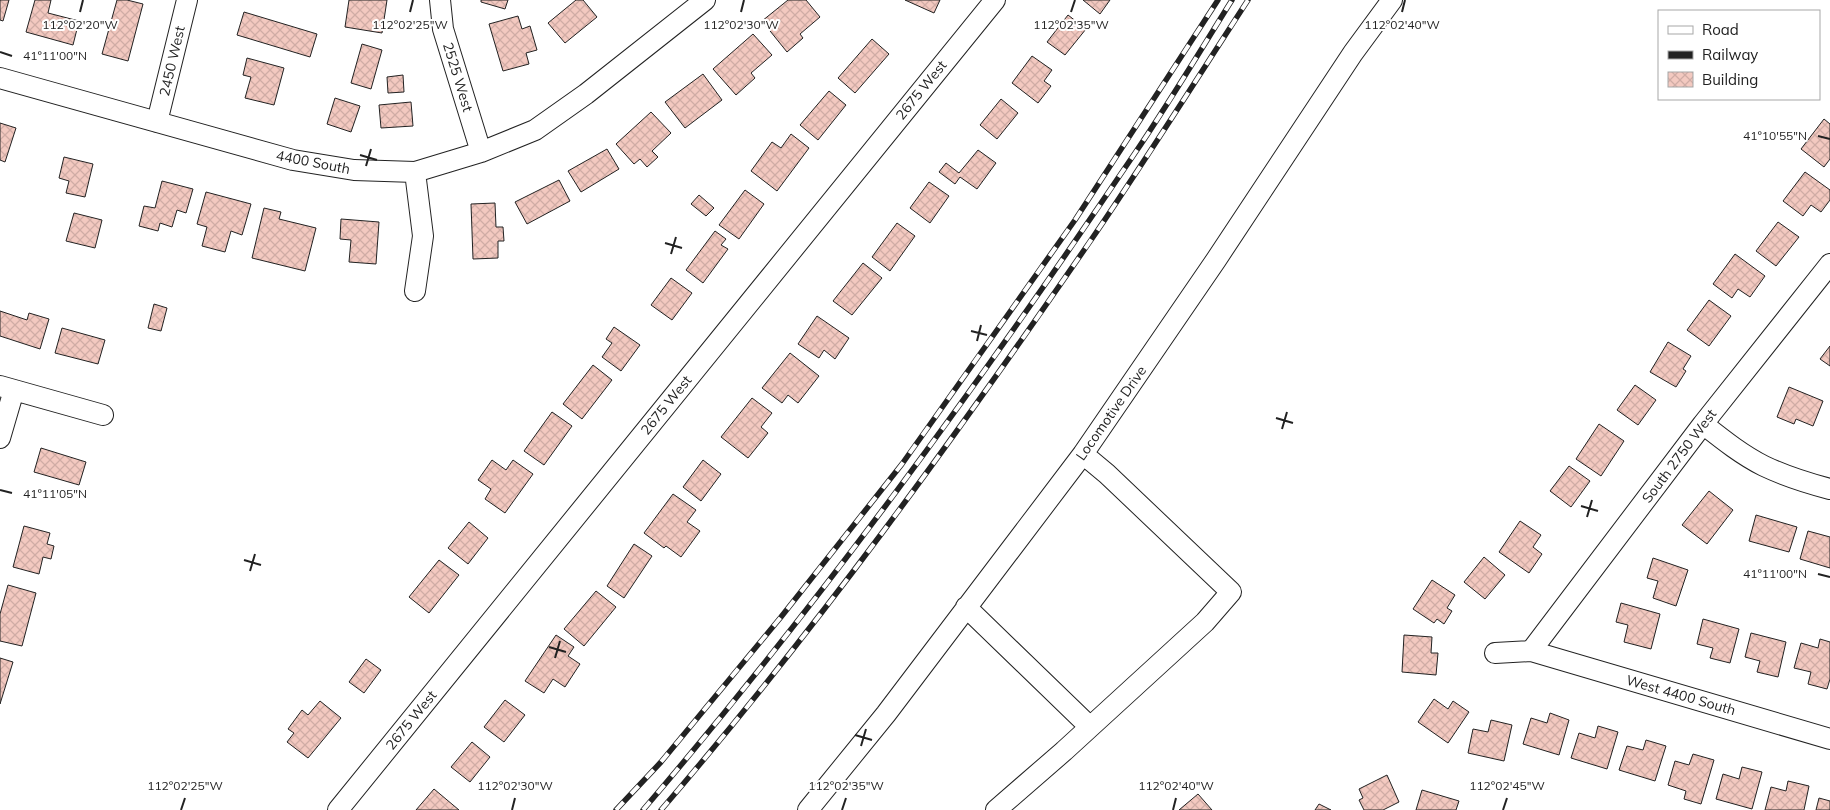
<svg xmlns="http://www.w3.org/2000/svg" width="1830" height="810" font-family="Mulish,sans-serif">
<defs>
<pattern id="building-cross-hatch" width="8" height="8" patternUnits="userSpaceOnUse" patternTransform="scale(1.25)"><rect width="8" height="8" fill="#f3c9c0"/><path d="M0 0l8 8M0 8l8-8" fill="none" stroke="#d0aca5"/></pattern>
</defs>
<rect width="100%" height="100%" fill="#fff"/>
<path fill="url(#building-cross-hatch)" stroke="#222" d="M0,0H9L3,21L0,20Z
M35,0H51L48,13L79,21L73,45L26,32Z
M117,0H127L143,4L128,61L102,54Z
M349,0H387L382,33L345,27Z
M481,0H508L505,9L481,2Z
M576,0H583L597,17L565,43L548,23Z
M788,0H806L820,17L800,34L803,38L787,52L762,21Z
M905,0H940L934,13Z
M1083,0H1110L1100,14Z
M244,12L317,34L310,57L237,35Z
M1068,15L1086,29L1065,55L1047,42Z
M518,16L522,29L530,26L537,50L526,53L529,64L503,71L489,24Z
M753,34L772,55L751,73L755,78L736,95L713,69Z
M872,39L889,54L855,93L838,78Z
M362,44L382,50L371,89L351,83Z
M1032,56L1052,70L1044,81L1051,86L1038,103L1012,83Z
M247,58L284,68L274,105L245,98L251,77L243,75Z
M703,74L722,100L685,128L665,102Z
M403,75L404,92L388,93L387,77Z
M829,91L846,105L818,140L800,125Z
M335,98L360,106L351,132L327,124Z
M1001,99L1018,113L997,139L980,125Z
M411,102L413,126L381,128L379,105Z
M651,112L671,133L652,151L658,157L647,167L640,159L634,164L616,144Z
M1824,119L1830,124V159L1824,167L1801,149Z
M0,123L16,128L5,162L0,160Z
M791,134L809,148L777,191L751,171L772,142L781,148Z
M607,149L619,169L581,192L568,171Z
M978,150L996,163L977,189L960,177L955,184L939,172L946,163L959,173Z
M64,157L93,164L85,197L66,193L69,181L59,178Z
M1805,172L1830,190V200L1821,212L1811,205L1803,216L1783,201Z
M559,180L570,201L527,224L515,202Z
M162,181L193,189L186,213L177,210L172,227L160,223L158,231L139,226L144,206L155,208Z
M929,182L949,196L930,223L910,208Z
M745,190L764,204L739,239L719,225Z
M206,192L251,204L242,235L231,231L225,252L202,246L207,227L197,224Z
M699,195L714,208L706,216L691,204Z
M495,203L496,227H503L504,241H498V258L473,259L471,204Z
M264,208L281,212L279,219L316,228L305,271L252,258Z
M74,213L102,220L95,248L66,241Z
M341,219L379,222L376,264L349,262L351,240L340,239Z
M1778,222L1799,237L1776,266L1756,251Z
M897,223L915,236L890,271L872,257Z
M715,231L726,239L721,245L728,249L703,283L686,270Z
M1735,254L1765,276L1750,297L1738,289L1732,298L1713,284Z
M863,263L882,278L852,315L833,301Z
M671,278L692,293L672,320L651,305Z
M1709,300L1731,316L1709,346L1687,330Z
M154,304L167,308L161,331L148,328Z
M0,311L27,320L29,313L49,319L40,349L0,336Z
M817,316L849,338L835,359L824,350L819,358L798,344Z
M614,327L640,345L621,371L602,357L612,343L606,339Z
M62,328L105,340L98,364L55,353Z
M1668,342L1691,356L1683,369L1686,371L1676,387L1650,372Z
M1830,346V366L1820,359Z
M790,353L819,376L798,403L788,395L782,403L762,388Z
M593,365L612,380L582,419L563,404Z
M1635,385L1656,400L1638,425L1617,410Z
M1789,387L1823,401L1813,426L1796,419L1794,424L1777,417Z
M752,398L772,413L761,427L768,433L748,458L721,437Z
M552,412L572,426L544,465L524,451Z
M1599,424L1624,441L1601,476L1576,459Z
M41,448L86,462L79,485L34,472Z
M492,460L506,470L513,460L533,474L505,513L485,499L491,489L478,480Z
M703,460L721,474L701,501L683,487Z
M1569,466L1590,481L1571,507L1550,491Z
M1709,491L1733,510L1707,544L1682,525Z
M673,494L696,510L687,522L700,531L681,557L666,546L664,548L644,533Z
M1756,515L1797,527L1789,552L1749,541Z
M1520,521L1541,535L1533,547L1542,554L1529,573L1499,552Z
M469,522L488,538L468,564L448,548Z
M24,526L50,533L47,544L54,546L51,559L43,557L39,574L13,567Z
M1808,531L1830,537V568L1800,559Z
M634,544L652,556L624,598L607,586Z
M1484,557L1505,575L1485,599L1464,582Z
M1653,558L1688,570L1676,606L1653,598L1658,581L1647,578Z
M439,560L459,575L429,613L409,597Z
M1432,580L1455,595L1447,608L1452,611L1444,624L1437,619L1434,623L1413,609Z
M8,585L36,593L22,646L0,641V614Z
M596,591L616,607L584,646L564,629Z
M1621,603L1660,614L1651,649L1624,642L1628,625L1616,622Z
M1703,619L1739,629L1730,663L1710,658L1713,648L1697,644Z
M1751,633L1786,642L1778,677L1757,672L1760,661L1745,657Z
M556,635L574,647L568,656L580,664L565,687L553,679L544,693L525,681Z
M1404,635L1432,637L1431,653H1438L1436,675L1402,672Z
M1820,639L1830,642V679L1827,689L1808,684L1811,672L1794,668L1801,643L1818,648Z
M0,658L13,662L0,704Z
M366,659L381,670L364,693L349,682Z
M1434,699L1448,709L1453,701L1469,712L1448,743L1418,722Z
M505,700L525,715L504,742L484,727Z
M320,701L341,718L308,758L287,742L294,733L288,729L302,710L308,715Z
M1550,713L1569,720L1559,755L1523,744L1531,718L1547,723Z
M1491,720L1512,725L1504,761L1468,753L1473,729L1488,732Z
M1598,726L1618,732L1607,769L1571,758L1579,733L1595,738Z
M1646,740L1666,746L1655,781L1619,770L1627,746L1643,750Z
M472,742L490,757L470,782L451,767Z
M1693,754L1714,760L1701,804L1684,799L1686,791L1668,785L1675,761L1689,765Z
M1742,767L1762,772L1752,809L1716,799L1723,774L1739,779Z
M1387,775L1399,802L1383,810H1364L1359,800L1363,798L1359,789Z
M1788,781L1809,786L1804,810H1765L1771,787L1786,791Z
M434,789L459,810H416Z
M1422,790L1459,801L1456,810H1416Z
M1198,794L1212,810H1179Z
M1819,798L1830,801V810H1816Z
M1319,804L1331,810H1315Z"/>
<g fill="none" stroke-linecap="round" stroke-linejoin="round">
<defs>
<path id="minor" d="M440,0L443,29L481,152
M0,78L293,160L354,170L415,172L481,152L535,130L586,94L705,0
M157,122L187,0
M415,172L423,236L415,291
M0,386L103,415
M1703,424C1722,439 1742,455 1764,466C1785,476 1807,483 1830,489
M0,438L14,390
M966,607L1090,727
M1531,651L1703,424L1830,264
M1495,653L1531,651L1830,739
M338,810L995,0
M808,810L886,714L1083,454L1216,260L1353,53L1392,0
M996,810L1064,751L1205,622L1231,592L1107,474L1083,454"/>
</defs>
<use href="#minor" stroke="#222" stroke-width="22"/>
<use href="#minor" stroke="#fff" stroke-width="20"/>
<defs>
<path id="rail" d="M616,810L661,762L781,617L902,464L1075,220L1218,0
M643,810C821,602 982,380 1135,153C1169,103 1200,51 1232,0
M661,810C816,630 956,436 1091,240C1145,161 1196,80 1248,0"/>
</defs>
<use href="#rail" stroke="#222" stroke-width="5.5"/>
<use href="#rail" stroke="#fff" stroke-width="4" stroke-dasharray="11" stroke-linecap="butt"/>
</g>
<path fill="none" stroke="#222" stroke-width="2" d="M80,12L83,0M410,12L413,0M741,12L744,0M1071,12L1075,0M1402,12L1405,0M0,52L12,56M1818,136L1830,139M360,155L377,160M366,166L371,149M665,243L682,248M671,254L676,237M971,331L987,335M977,341L981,325M1276,418L1293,423M1282,429L1287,412M0,490L12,493M1581,506L1598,511M1587,517L1592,500M244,560L261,565M250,571L255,554M1818,574L1830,577M549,647L566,652M555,658L560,641M855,735L872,740M861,746L866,729M181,810L185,798M512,810L515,798M842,810L846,798M1173,810L1176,798M1503,810L1507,798"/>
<g text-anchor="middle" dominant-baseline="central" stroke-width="4" stroke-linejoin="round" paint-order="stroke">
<g font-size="14" fill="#222" stroke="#fff">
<text transform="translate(172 61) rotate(-77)">2450 West</text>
<text transform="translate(458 77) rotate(73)">2525 West</text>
<text transform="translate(921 90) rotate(-51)">2675 West</text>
<text transform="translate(313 162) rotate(11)">4400 South</text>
<text transform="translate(666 405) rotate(-51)">2675 West</text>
<text transform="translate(1111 413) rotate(-55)">Locomotive Drive</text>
<text transform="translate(1679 456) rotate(-53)">South 2750 West</text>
<text transform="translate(1681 695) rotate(16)">West 4400 South</text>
<text transform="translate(411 720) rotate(-51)">2675 West</text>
</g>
</g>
<g font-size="12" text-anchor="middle" fill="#222" stroke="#fff" stroke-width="4" stroke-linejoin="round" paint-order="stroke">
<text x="80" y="29">112°02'20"W</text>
<text x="410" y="29">112°02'25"W</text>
<text x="741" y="29">112°02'30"W</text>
<text x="1071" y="29">112°02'35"W</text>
<text x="1402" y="29">112°02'40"W</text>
<text x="55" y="60">41°11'00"N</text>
<text x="1775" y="140">41°10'55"N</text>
<text x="55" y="498">41°11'05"N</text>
<text x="1775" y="578">41°11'00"N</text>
<text x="185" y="790">112°02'25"W</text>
<text x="515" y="790">112°02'30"W</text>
<text x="846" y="790">112°02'35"W</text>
<text x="1176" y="790">112°02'40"W</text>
<text x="1507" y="790">112°02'45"W</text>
</g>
<rect x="1658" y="10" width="162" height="90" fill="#ffffff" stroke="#a7a7a7"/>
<rect x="1668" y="26" width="25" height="8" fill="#ffffff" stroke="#a7a7a7"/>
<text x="1702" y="35" font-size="15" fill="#222222">Road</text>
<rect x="1668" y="51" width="25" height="8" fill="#222222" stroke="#a7a7a7"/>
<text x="1702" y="60" font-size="15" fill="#222222">Railway</text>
<rect x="1668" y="72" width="25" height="15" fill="url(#building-cross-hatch)" stroke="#a7a7a7"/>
<text x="1702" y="85" font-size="15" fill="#222222">Building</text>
</svg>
